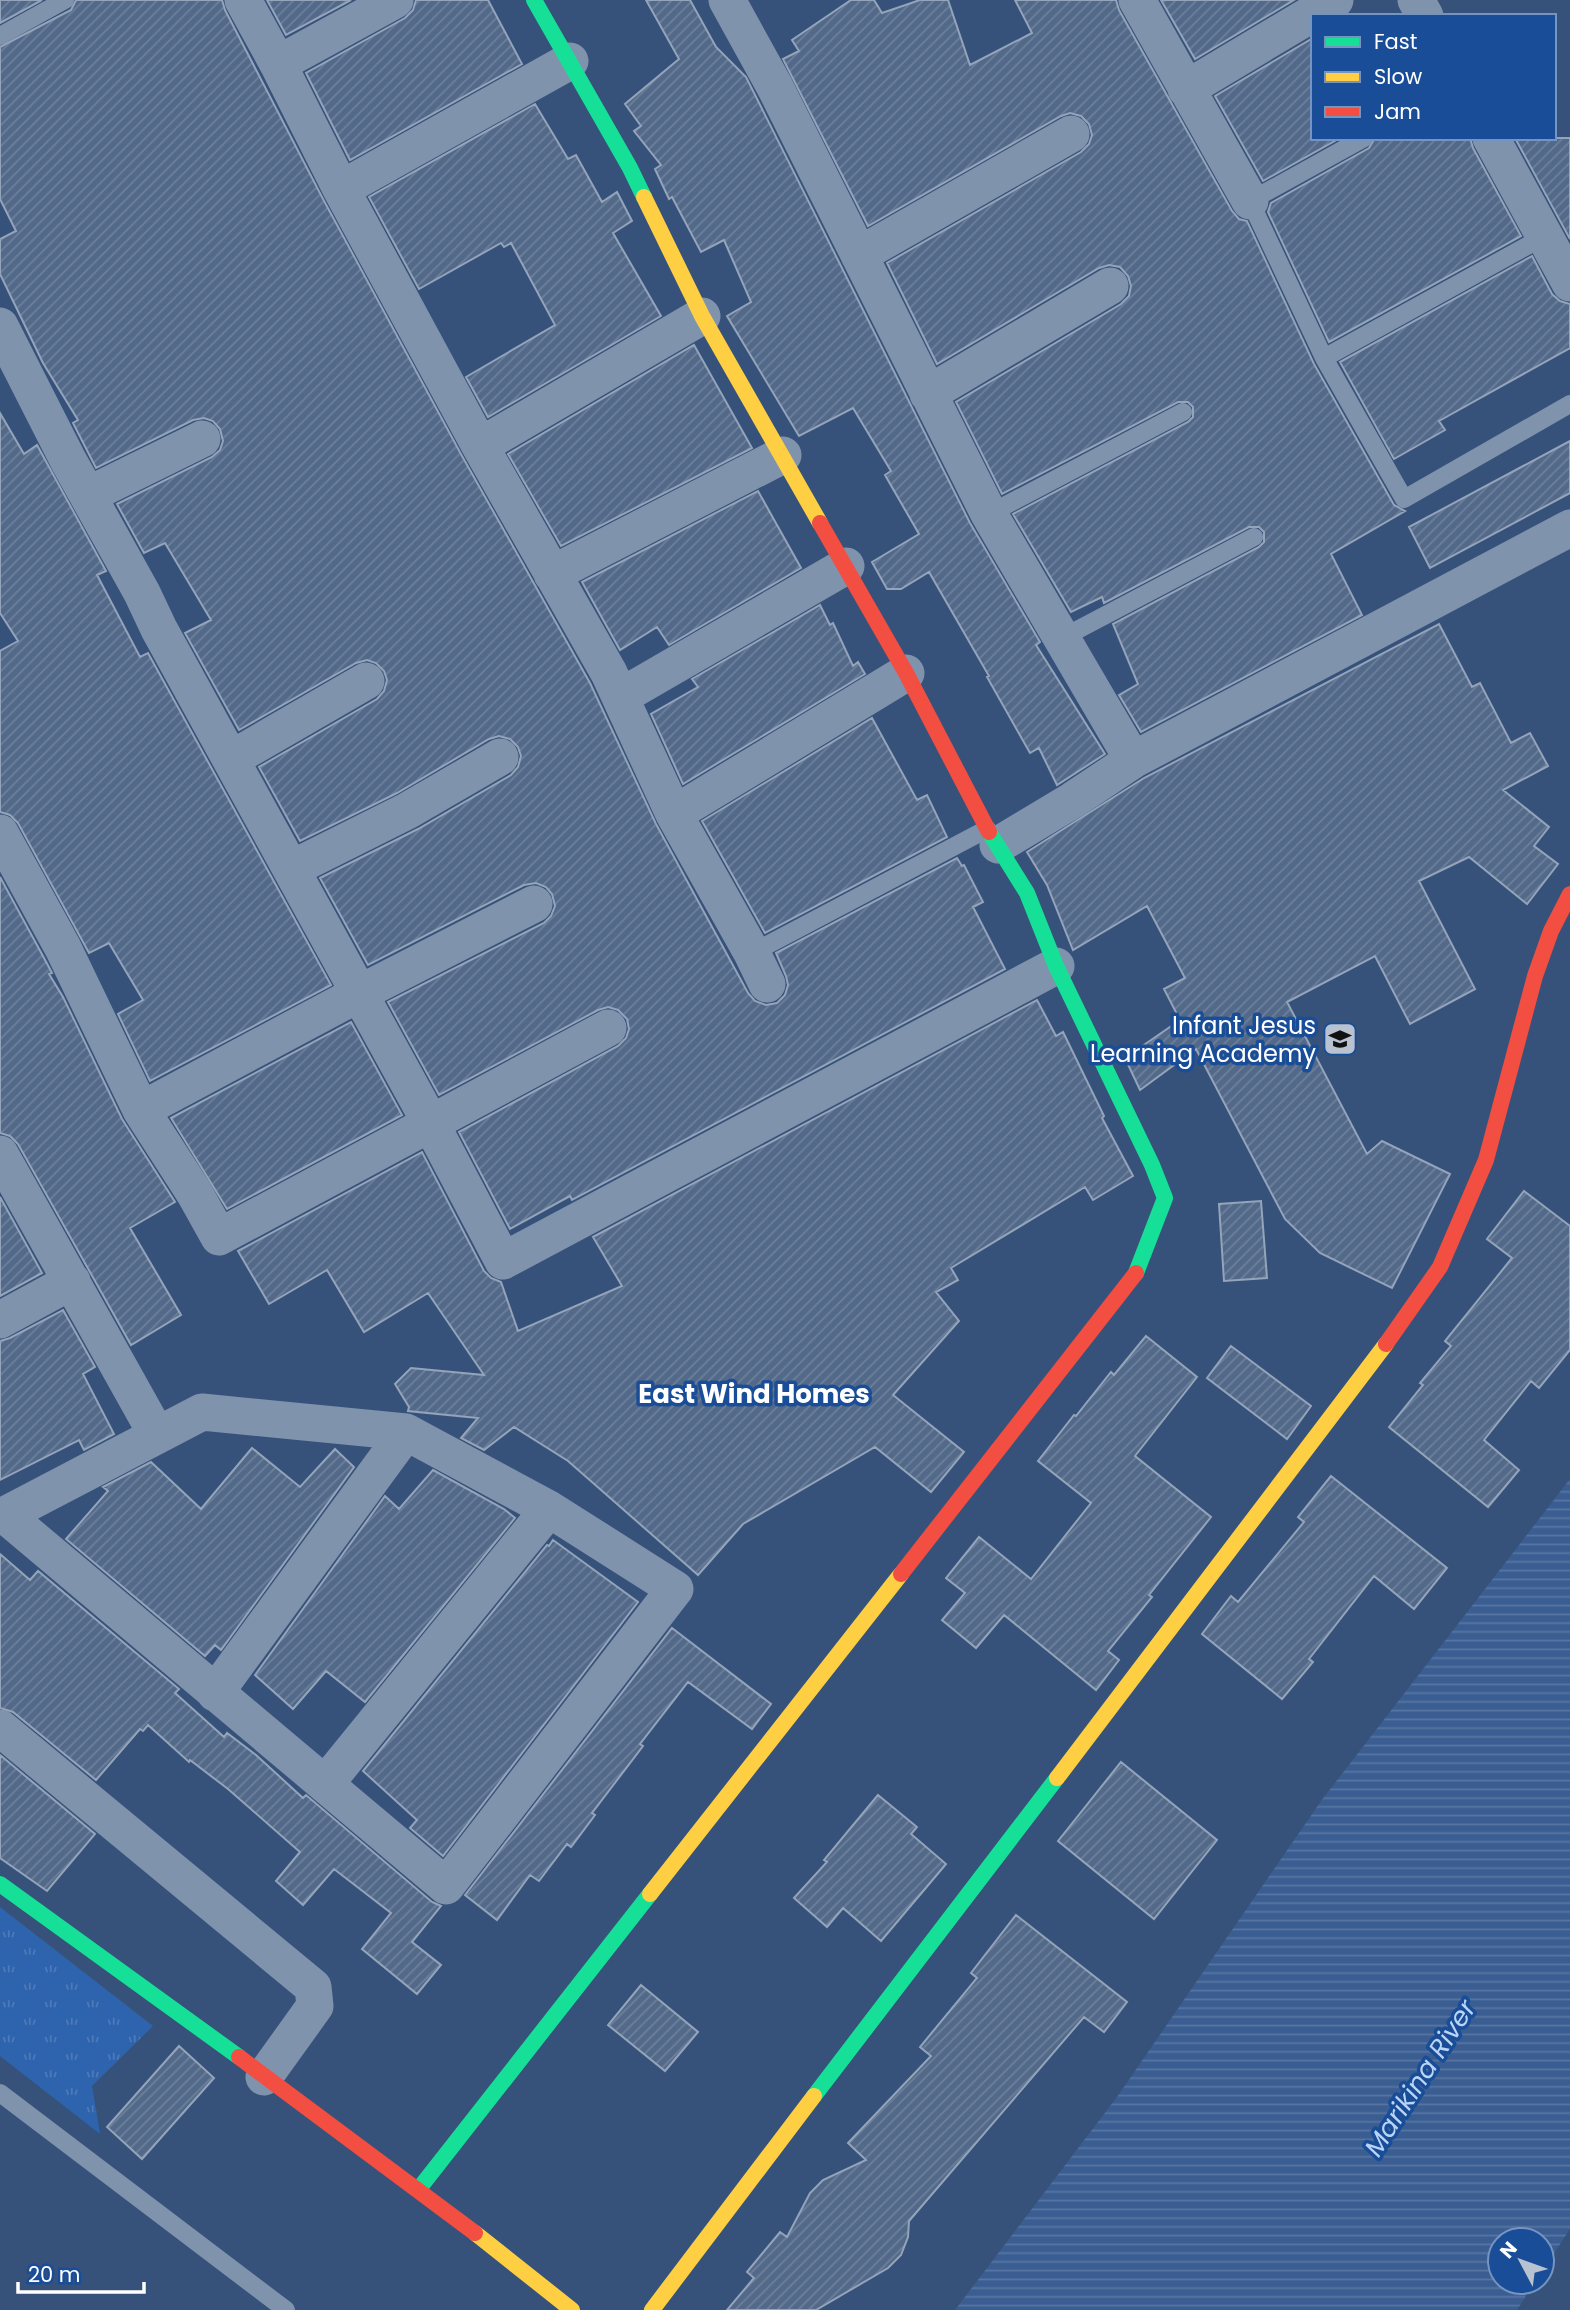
<svg xmlns="http://www.w3.org/2000/svg" width="1570" height="2310" font-family="Poppins,sans-serif">
<defs>
<pattern id="grass-tufts" width="24" height="20" patternUnits="userSpaceOnUse" patternTransform="scale(1.75)"><rect width="24" height="20" fill="#2e63ad"/><path d="M3 7l-1-3M5 7V3M7 7l1-3M15 17l-1-3M17 17v-4M19 17l1-3" fill="none" stroke="#4d7ab9"/></pattern>
<pattern id="water-rules" width="6" height="5" patternUnits="userSpaceOnUse" patternTransform="scale(1.75)"><rect width="6" height="5" fill="#3a5d92"/><path d="M0 2.5h6" fill="none" stroke="#5875a2"/></pattern>
<pattern id="building-hatch" width="6" height="6" patternUnits="userSpaceOnUse" patternTransform="scale(1.75)"><rect width="6" height="6" fill="#536989"/><path d="M-1 1l2-2M0 6l6-6M5 7l2-2" fill="none" stroke="#6d809b"/></pattern>
</defs>
<rect width="100%" height="100%" fill="#36527a"/>
<path fill="url(#grass-tufts)" d="M0,1907L153,2026L92,2086L100,2134L0,2056Z"/>
<path fill="url(#water-rules)" d="M1570,1479V2229L1542,2272V2240H1500V2282H1535L1517,2310H955L1117,2097L1321,1801Z"/>
<path fill="url(#building-hatch)" stroke="#94a4ba" stroke-width="2" d="M0,0H42L0,23Z
M76,0H222L225,10L323,199L462,456L590,683L656,824L748,993L755,1001L766,1005L777,1003L785,995L788,985L786,976L776,953L957,858L962,866L964,865L983,902L973,907L1005,969L572,1200L570,1196L510,1229L459,1132L618,1046L626,1038L629,1029L627,1019L618,1010L608,1007L598,1010L439,1095L388,1002L544,923L551,916L555,906L552,894L546,887L536,883L524,885L368,965L320,878L418,829L511,775L518,767L521,756L518,747L510,739L499,736L489,739L397,793L300,841L259,767L377,699L384,691L387,680L384,671L376,663L367,660L356,663L239,730L185,633L211,620L165,543L144,553L117,504L212,457L220,450L223,441L220,429L213,421L204,418L193,420L96,468L73,423L78,420L43,363L0,274V239L16,231L0,199V47L71,10Z
M267,0H351L286,35Z
M416,0H488L522,64L350,160L306,73L405,18L413,10Z
M646,0H690L716,47L746,77L970,523L1040,642L1036,645L1105,754L1057,785L1039,748L1030,753L987,677L989,676L929,572L901,589H887L872,562L919,534L885,475L891,471L853,408L799,436L727,316L751,302L724,240L701,252L672,197L669,199L655,169L661,165L634,131L641,126L625,104L679,59Z
M851,0H874L882,13L920,0H948L970,65L1032,33L1015,0H1116L1119,10L1232,211L1239,219L1247,221L1314,364L1394,505L1405,511L1331,554L1362,615L1141,732L1119,695L1138,684L1113,624L1259,547L1264,542V532L1259,527H1249L1104,603L1102,597L1071,612L1013,514L1188,422L1193,417V407L1188,402H1178L1002,494L956,402L1121,304L1129,296L1131,286L1128,276L1120,267L1109,265L1099,268L937,364L887,263L1081,152L1089,144L1092,135L1089,124L1081,116L1070,113L1061,116L868,226L783,59L799,51L792,40Z
M1161,0H1294L1195,59Z
M1313,38V138H1340L1263,181L1215,96Z
M535,104L568,159L576,155L602,202L617,192L632,221L613,233L661,316L488,417L466,377L555,325L511,243L504,247L501,243L419,289L369,197Z
M1375,138H1470L1473,148L1521,236L1329,342L1268,212L1271,203L1369,148Z
M1515,138H1570V239Z
M1532,256L1552,294L1560,301L1570,304V348L1439,421L1445,430L1394,459L1340,362Z
M694,345L752,448L561,546L508,454Z
M0,413L24,454L37,445L106,571L97,575L140,657L148,653L331,985L150,1081L118,1014L143,1000L109,943L89,953L18,823L10,815L0,812V651L18,641L0,613Z
M1570,441V493L1430,568L1409,527Z
M758,491L801,568L669,645L657,627L620,650L582,582Z
M820,605L830,625L833,623L853,666L858,662L865,674L683,784L651,714L698,687L692,679Z
M1439,624L1472,687L1480,683L1511,743L1530,733L1548,766L1503,790L1549,827L1534,846L1558,864L1527,904L1469,857L1419,881L1475,989L1410,1024L1375,956L1287,1002L1367,1154L1382,1141L1450,1174L1392,1288L1320,1253L1285,1219L1196,1049L1140,1090L1125,1058L1180,1020L1164,989L1185,978L1147,906L1073,950L1047,885L1027,852L1144,778Z
M872,718L917,800L927,795L947,837L765,933L702,821Z
M0,877L44,958L52,973L49,974L63,997L122,1119L175,1202L130,1228L181,1315L131,1345L18,1144L10,1136L0,1133Z
M1037,1000L1056,1036L1063,1032L1104,1116L1102,1118L1133,1176L1093,1200L1085,1187L951,1268L958,1280L936,1292L959,1321L893,1395L964,1452L931,1492L875,1447L743,1524L698,1575L568,1461L514,1427L484,1450L461,1438L478,1418L408,1411L409,1407L395,1384L411,1368L484,1375L428,1293L364,1332L327,1270L269,1304L238,1251L422,1152L484,1271L491,1278L501,1282L518,1331L622,1286L593,1237Z
M351,1022L402,1115L227,1209L171,1118Z
M1524,1191L1570,1226V1350L1539,1388L1531,1381L1484,1440L1519,1470L1488,1507L1389,1427L1423,1385L1420,1383L1451,1346L1445,1341L1512,1258L1487,1239Z
M0,1197L42,1273L0,1296Z
M1261,1201L1267,1278L1224,1281L1219,1204Z
M63,1310L95,1367L83,1374L114,1434L84,1450L79,1440L0,1480V1341L10,1338Z
M1146,1336L1197,1377L1135,1456L1211,1517L1149,1595L1152,1597L1108,1651L1119,1660L1096,1690L1004,1615L976,1648L942,1620L965,1593L946,1578L979,1537L1031,1579L1091,1503L1038,1461L1074,1415L1076,1416L1111,1372L1114,1375Z
M1231,1346L1311,1406L1287,1439L1207,1378Z
M252,1448L300,1487L335,1449L354,1467L221,1650L215,1645L205,1656L66,1539L108,1491L103,1487L151,1462L201,1509Z
M433,1470L504,1509L515,1518L365,1702L326,1671L293,1709L255,1675L385,1496L399,1509Z
M1331,1476L1447,1568L1414,1609L1374,1576L1309,1659L1313,1662L1282,1699L1202,1634L1231,1596L1238,1602L1304,1522L1298,1517Z
M553,1540L638,1602L443,1856L410,1828L417,1820L363,1771L547,1545L549,1546Z
M0,1554L30,1580L38,1571L179,1689L175,1693L224,1737L227,1733L256,1755L303,1798L306,1795L432,1902L441,1906L412,1942L441,1965L417,1994L362,1949L391,1913L334,1869L303,1905L276,1881L300,1852L228,1789L190,1760L189,1762L148,1725L143,1731L140,1729L96,1780L13,1712L0,1708Z
M672,1628L771,1704L752,1729L688,1682L640,1744L643,1746L592,1813L595,1815L571,1847L567,1844L539,1881L530,1875L497,1920L465,1895Z
M0,1755L95,1834L47,1891L0,1858Z
M1121,1762L1217,1840L1154,1919L1058,1841Z
M878,1795L917,1827L911,1834L946,1864L881,1941L843,1908L827,1927L794,1898L827,1862L824,1860Z
M1016,1915L1127,2002L1104,2032L1084,2017L909,2221L908,2237L901,2255L888,2268L816,2310H727L754,2278L747,2272L780,2232L787,2237L810,2193L823,2180L866,2160L848,2143L931,2056L920,2047L977,1978L971,1973Z
M641,1985L698,2032L665,2071L608,2025Z
M179,2046L214,2078L142,2159L107,2127Z"/>
<g fill="none" stroke-linecap="round" stroke-linejoin="round">
<path stroke="#8093ad" stroke-width="18" d="M0,36L65,0
M1364,138L1250,201L1324,358L1404,499L1570,404
M1324,358L1545,236
M989,514L1183,412
M1062,638L1254,537
M752,953L987,829
M0,2093L286,2310"/>
<path stroke="#8093ad" stroke-width="37" d="M243,0L278,64L341,189L480,446L609,673L674,814L752,953L767,984
M727,0L775,87L989,514L1133,760
M1137,0L1250,201
M1416,0L1425,16
M278,64L395,0
M1186,89L1335,0
M1491,138L1570,283
M341,189L570,61
M859,255L1071,134
M0,326L68,460L142,593L159,629L430,1122L503,1261L1056,966
M928,394L1110,286
M480,446L702,316
M88,495L202,439
M552,574L783,455
M620,697L846,566
M231,759L366,681
M674,814L906,673
M0,833L63,948L141,1110L195,1194L219,1237L608,1028
M998,845L1073,800L1133,760L1570,528
M291,869L407,811L500,757
M141,1110L360,993L534,904
M0,1154L157,1435
M0,1320L72,1281
M202,1412L406,1432L549,1509L675,1589L446,1886L5,1515Z
M215,1693L406,1432
M0,1728L313,1987L315,2006L264,2077
M326,1783L549,1509"/>
<path stroke="#16e098" stroke-width="16" d="M534,0L630,168L644,197
M989,832L1027,893L1056,966L1152,1165L1165,1198L1136,1273
M0,1884L239,2057
M814,2096L1057,1778
M418,2190L650,1894"/>
<path stroke="#ffcf43" stroke-width="16" d="M644,197L702,316L820,523
M1057,1778L1386,1344
M650,1894L901,1574
M475,2233L572,2310
M652,2310L814,2096"/>
<path stroke="#f24e42" stroke-width="16" d="M820,523L906,673L989,832
M1386,1344L1440,1267L1486,1160L1535,976L1551,931L1570,894
M901,1574L1136,1273
M239,2057L475,2233"/>
</g>
<defs>
<symbol id="school-square" viewBox="-11 -11 22 22"><rect x="-9" y="-9" width="18" height="18" rx="4" fill="#b9c2d0" stroke="#194d97"/><path d="M0-5L7-2L0 1L-7-2ZM-4 1L0 2.5L4 1V4Q0 6-4 4Z" fill="#111"/></symbol>
</defs>
<g fill-rule="evenodd">
<use href="#school-square" x="1321" y="1020" width="38" height="38"/>
</g>
<g text-anchor="middle" dominant-baseline="central" stroke-width="7" stroke-linejoin="round" paint-order="stroke">
<g font-size="24" fill="#fff" stroke="#194d97" text-anchor="end">
<text x="1316" y="1025">Infant Jesus<tspan x="1316" dy="28">Learning Academy</tspan></text>
</g>
<g font-size="26" font-weight="bold" fill="#fff" stroke="#194d97">
<text x="754" y="1394">East Wind Homes</text>
</g>
<g font-size="26" font-style="italic" fill="#bad4f7" stroke="#194d97">
<text transform="translate(1420 2078) rotate(-57)">Marikina River</text>
</g>
</g>
<rect x="1311" y="14" width="245" height="126" fill="#194d97" stroke="#7594c1" stroke-width="2"/>
<rect x="1325" y="37" width="35" height="10" fill="#16e098" stroke="#7594c1" stroke-width="2"/>
<text x="1374" y="49" font-size="21" fill="#ffffff">Fast</text>
<rect x="1325" y="72" width="35" height="10" fill="#ffcf43" stroke="#7594c1" stroke-width="2"/>
<text x="1374" y="84" font-size="21" fill="#ffffff">Slow</text>
<rect x="1325" y="107" width="35" height="10" fill="#f24e42" stroke="#7594c1" stroke-width="2"/>
<text x="1374" y="119" font-size="21" fill="#ffffff">Jam</text>
<g transform="translate(1521 2261) rotate(311)"><circle r="33" fill="#194d97" stroke="#7594c1" stroke-width="2"/>
<path d="M0-5L12 26L0 18L-12 26Z" fill="#b9c2d0"/>
<text y="-10" font-size="19" font-weight="bold" text-anchor="middle" fill="#ffffff">N</text>
</g>
<path d="M18 2282v10h126v-10" fill="none" stroke="#ffffff" stroke-width="3.5"/>
<text x="28" y="2282" font-size="21" fill="#ffffff" stroke="#194d97" stroke-width="5" paint-order="stroke">20 m</text>
</svg>
